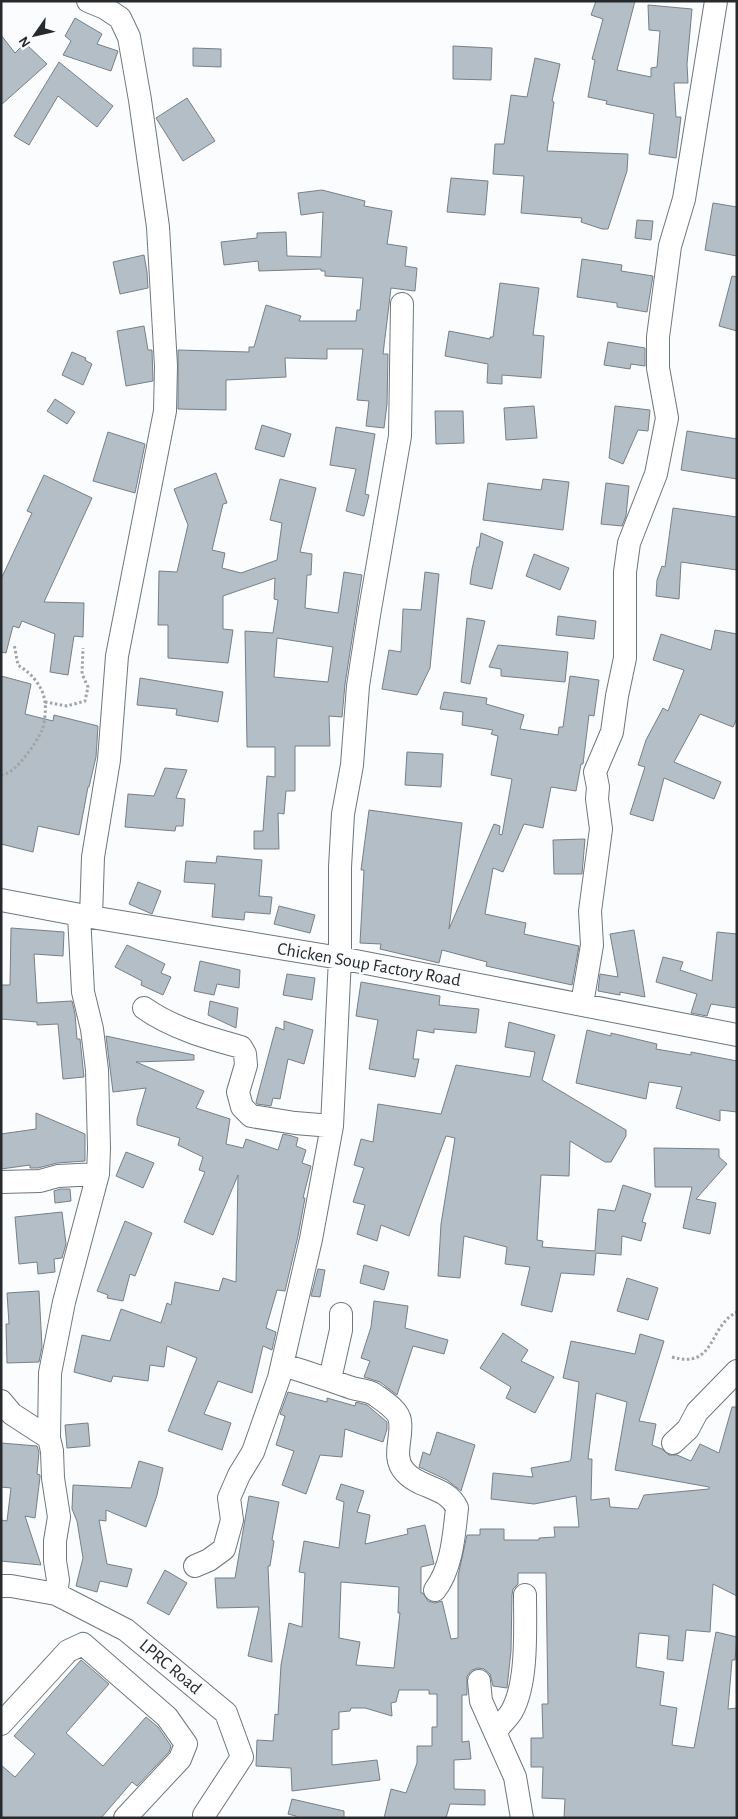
<svg xmlns="http://www.w3.org/2000/svg" width="738" height="1819" font-family="'Alegreya Sans',sans-serif">
<rect width="100%" height="100%" fill="#fafcfe"/>
<path fill="#b4bec6" stroke="#778088" fill-rule="evenodd" d="M596,1H635L617,70L651,77V68L657,67L660,31L649,30L648,5L692,9L687,64L688,83H674L676,117H681L676,158L649,154L654,114L606,104L607,101L588,97L595,60L592,59L603,19L591,15Z
M75,18L102,34L97,44L118,51L111,71L63,55L71,41L65,36Z
M1,35L15,53L25,43L47,64L1,105Z
M453,46L492,48L491,80L453,79Z
M193,48L221,49V67L193,66Z
M535,58L560,64L552,101L554,102L547,151L628,154L627,171L608,229H602L581,222L582,218L521,213L524,176L493,174L495,144H504L511,95L527,97Z
M59,62L113,106L97,127L58,96L29,145L14,136Z
M187,98L215,141L183,161L156,118Z
M451,178L488,181L485,215L447,212Z
M322,190L365,201L364,206L392,211L387,244L407,247L405,266L417,268L415,291L391,288L383,354H388L387,404L384,428L366,426L369,401L357,400L363,349H327V359L285,358L286,377L226,380V410L178,409V350L249,352V347H254L266,305L301,316L299,321H356L357,310H360L363,278L325,276V271H321V269L259,271L258,261L224,265L221,242L257,238V233L286,232L287,256L321,257L323,212L301,215L298,193Z
M713,203L737,207V256L705,250Z
M637,220L653,221L651,240L635,238Z
M144,255L147,272L148,288L120,294L113,262Z
M582,259L622,265L621,271L653,276L647,312L617,307V303L577,297Z
M732,276L737,277V331L719,326Z
M500,283L539,288L533,335L544,336L541,378L502,375V384L487,383L488,364L445,356L449,331L490,339V337H493Z
M144,326L148,350H152L153,381L126,386L117,331Z
M608,342L645,348V366L631,364L630,369L604,365Z
M72,352L86,358L85,360L92,364L83,385L62,375Z
M55,399L75,412L67,424L47,411Z
M534,406L537,438L506,440L504,408Z
M615,406L650,410L648,431L638,430L623,464L609,458Z
M435,411H463L464,443L436,444Z
M262,425L291,434L284,457L255,449Z
M336,427L375,434L365,494L369,495L364,516L346,511L356,469L330,465Z
M687,431L737,439V479L681,470Z
M108,432L145,444L135,493L93,481Z
M216,473L227,503L223,504L212,550L225,553L222,568L241,573L277,560L282,523L270,520L280,479L316,488L300,552L312,554L311,575H307L305,608L338,613L344,572L362,575L345,684L342,717L329,716L330,746H295V791H286L284,814L278,813L279,849H254V831H263L267,776L275,777V747H247L245,631L273,633L278,600L274,599L275,578L223,596V629L233,630L228,663L168,658V625H158L159,571L177,572L188,525L174,489ZM277,638L333,647L328,682L274,677Z
M44,475L92,498L44,602L84,603L83,637L74,636L68,675L50,672L55,634L22,621L19,628L13,626L6,653L1,652V579L32,513L27,511Z
M543,479L569,482L563,530L483,520L488,483L541,490Z
M606,483L629,486L626,516L622,526L601,524Z
M673,508L737,517V570L681,562L679,599L656,596L657,580L662,566L665,567Z
M481,533L503,542L492,589L470,584L472,569L477,547H479Z
M534,554L569,568L560,590L526,576Z
M425,572L439,574L430,668L417,695L382,689L389,650L401,652L403,609L421,610Z
M558,616L596,621L594,639L556,635Z
M467,618L485,621L470,684L461,682Z
M715,630L737,634V718L733,727L700,714L674,762L721,782L714,799L664,778L653,821L630,814L645,767L638,765L646,740L663,708L668,711L684,670L653,660L661,634L711,650Z
M498,645L568,652L565,682L501,676V669L489,667Z
M1,676L31,684L25,714L53,721L54,715L98,726L96,757L89,787H88L79,835L38,826L33,852L1,844Z
M570,676L599,680L594,716L589,715L583,764H581L576,791L551,787L543,828L524,824L503,872L493,868L485,914L526,923L524,934L579,946L572,985L486,966L487,962L442,950L439,963L380,949L381,944L360,943L364,870H361L369,810L462,823L449,929L494,824L500,826L499,834L502,835L512,779L491,775L498,736L491,734L493,730L462,725L463,712L440,709L444,692L487,698L486,704L524,715L520,729L558,735L559,727H563Z
M140,678L223,692L218,722L176,715L177,709L137,705Z
M407,752L443,754L441,787L405,785Z
M165,768L187,770L176,798L185,799L183,826H176L175,831L125,827L128,794L154,796Z
M585,839L582,874H554L553,840Z
M217,856L262,860L259,896L272,897L270,914L245,912L244,920L212,917L215,884L184,882L186,861L216,863Z
M138,882L161,891L152,914L129,904Z
M279,906L315,915L310,933L274,924Z
M11,928L64,932L63,956L34,954L37,1003L72,1001L75,1014L77,1039H80L84,1077L63,1079L58,1024L37,1025V1022L1,1019V985H10Z
M634,930L645,997L620,992V995L598,991L600,974L618,977L610,934Z
M717,932L737,934V1008L711,1004L707,1016L691,1013L697,994L656,982L663,957L683,962L680,970L712,981Z
M127,945L165,964L161,973L171,977L163,995L141,985L142,981L115,967Z
M200,961L240,970L239,988L217,984L214,995L194,991Z
M287,974L315,978L312,1000L283,995Z
M361,982L440,996L439,1005L479,1009L476,1033L434,1029V1033L417,1030L413,1059H419L415,1077L369,1069L378,1020L356,1016Z
M210,1001L238,1008L236,1028L208,1015Z
M284,1021L313,1030L304,1064L288,1059L280,1099L273,1098L271,1106L257,1104L256,1102L276,1027L284,1030Z
M509,1022L555,1035L542,1080L626,1130V1136L611,1162H605L570,1141L569,1176L541,1175L537,1240L543,1241L542,1247L595,1251L598,1209L615,1211L623,1185L651,1194L642,1222L646,1223L641,1241L622,1236L621,1255L596,1253L594,1275L561,1273L552,1312L521,1305L530,1267L505,1264L507,1247L464,1236L460,1278L438,1276L441,1224L455,1138L446,1136L409,1236L381,1225L377,1241L357,1234L365,1205L353,1202L364,1168L354,1165L361,1139L373,1142L378,1104L441,1114L456,1065L530,1077L535,1052L505,1047Z
M587,1030L611,1036V1033L657,1044L656,1049L691,1055V1052L737,1061V1112L720,1110V1121L676,1108L682,1087L649,1082L646,1099L576,1083Z
M106,1036L194,1055V1060L136,1062L204,1091L196,1108L230,1119L226,1144L243,1148L246,1139L278,1150L283,1134L292,1136L298,1138L296,1146L306,1150L302,1163L311,1166L303,1198H305L298,1236L285,1291L277,1290L266,1328L276,1332L272,1350L263,1346L252,1393L218,1381L204,1414L231,1423L222,1450L168,1431L197,1358L167,1346L164,1367L150,1365L148,1381L113,1376L111,1382L74,1372L82,1335L110,1341L121,1309L161,1323L167,1303L171,1305L175,1282L219,1291L223,1278L236,1282L238,1175L213,1235L184,1222L205,1172L199,1170L203,1157L178,1145L180,1138L137,1125V1119L146,1088L113,1092Z
M36,1113L85,1134V1161L57,1163L38,1168H30V1165L1,1169V1134L36,1129Z
M654,1148L719,1149V1157L727,1164L696,1199L716,1203L710,1234L683,1228L692,1187H655Z
M126,1152L154,1163L143,1188L116,1176Z
M60,1189H70L71,1201L55,1203L54,1191Z
M62,1212L66,1244L62,1258L54,1259L55,1272L38,1274L37,1262L19,1264L15,1217Z
M125,1221L152,1233L135,1276L130,1274L123,1301L107,1298L108,1295L97,1291Z
M364,1265L389,1272L384,1290L360,1283Z
M318,1269L325,1270L320,1297L311,1296Z
M627,1278L658,1288L648,1320L617,1311Z
M39,1291L42,1347L39,1362L7,1363L6,1324H9L7,1293Z
M374,1301L408,1306L405,1328L448,1340L444,1354L413,1346L397,1395L380,1382L364,1377L370,1361L361,1358L371,1327Z
M503,1333L528,1350L521,1361L554,1377L535,1413L506,1398L511,1387L480,1368Z
M640,1334L664,1341L639,1421L656,1424L652,1445L662,1449L669,1455H677L691,1461L700,1444L719,1453L732,1407H737V1596L713,1584L710,1632L686,1630L683,1661L667,1659L669,1636L639,1633L636,1667L664,1672L660,1705L677,1708L672,1745L694,1748L716,1632L737,1637L735,1660H732L728,1709L737,1708V1818H564L565,1799L542,1798L543,1767H531V1738H543L542,1704H548L546,1573H518V1584L513,1589L512,1595L511,1651L507,1688L493,1686L490,1674L484,1669L478,1668L472,1670L467,1676V1695H462V1742L469,1741L471,1759L454,1760V1789L485,1790V1805L450,1804L446,1818H384L391,1789L406,1793L417,1763V1746H432V1727H437V1694H429V1690H399L396,1702L391,1703L392,1716L365,1708H351L350,1711L339,1712V1729L332,1730V1765L377,1760L380,1780L292,1791L291,1768L256,1766L257,1740L273,1741L275,1714L278,1715L281,1665L289,1623L302,1627L305,1573L299,1572L304,1541L339,1548L344,1502L336,1499L341,1484L364,1491L357,1512L370,1515L365,1544L408,1534L407,1529L425,1525L434,1564L421,1567V1593H423L428,1601L435,1603L442,1601L451,1639L458,1638V1576L467,1535H480V1529H504V1540H539V1538L555,1537L554,1527H579L576,1496L534,1504L491,1499L493,1473L533,1477L531,1468L570,1461L571,1459L579,1382L563,1378L571,1341L635,1354ZM596,1393L627,1402L615,1470L709,1487V1489L644,1495L638,1509L610,1507L609,1498L591,1500L592,1459H588ZM341,1582L399,1587L398,1613H400L394,1668L356,1665L360,1642L339,1638Z
M288,1392L327,1402V1398L355,1406L356,1402L367,1405L387,1422V1429L383,1442L345,1429L342,1457L320,1455L306,1494L282,1485L294,1451L276,1445L285,1416L280,1414Z
M88,1423L90,1446L67,1448L65,1425Z
M437,1432L475,1445L461,1491L447,1480L419,1467L423,1452L430,1455Z
M1,1443L37,1446L39,1452L37,1474L40,1475V1477L35,1518L25,1516L41,1565L1,1561V1520L7,1521L11,1488L1,1487Z
M139,1461L163,1468L157,1495L146,1527L106,1510V1521L99,1520L107,1564L132,1569L127,1587L100,1581L97,1592L76,1586L83,1558L77,1521L72,1509L73,1485L131,1488Z
M249,1496L279,1502L272,1540L274,1541L270,1566H268L272,1662L248,1656L259,1607L217,1608L215,1578H235Z
M165,1570L187,1583L169,1615L147,1603Z
M81,1660L109,1684L66,1733L103,1766L146,1717L158,1727L171,1746L169,1752L137,1786L132,1782L101,1818H1V1765L15,1777L35,1754L14,1736Z
M292,1799L344,1811V1818H296V1816L288,1814Z"/>
<g fill="none" stroke-linecap="round" stroke-linejoin="round">
<defs>
<path id="minor" d="M88,1L105,8L120,18L129,37L140,100L158,227L166,366L165,411L117,656L109,760L93,857L91,917
M1,900L91,917L340,958L737,1035
M582,1004L592,945L590,911L601,829L597,799L598,787L595,772L612,732L617,696L625,658V572L629,543L656,474L667,418L658,368V337L670,246L684,199L716,1
M144,1008C172,1028 208,1038 241,1047L245,1054L246,1065L238,1092L242,1107L251,1116L295,1123L332,1126
M1,1182L40,1181L58,1176L98,1174
M282,1365C306,1371 328,1380 352,1388C359,1390 367,1390 374,1394C382,1400 399,1410 400,1421C403,1438 391,1457 405,1472C420,1489 447,1486 457,1508C454,1535 452,1568 435,1590
M330,1379L341,1330V1314
M1,1401L12,1414L49,1438L52,1451L53,1478L59,1517L55,1541V1561L58,1580L56,1594
M49,1438L50,1373L64,1302L98,1174L99,1148L97,1070L92,1029L83,992L79,915
M673,1443L688,1429L697,1412L737,1371
M195,1566L209,1560L224,1549L232,1520L229,1498L239,1475L253,1452L279,1378L311,1239L332,1126L340,958V867L343,814L352,765L358,686L369,615L400,436L402,304
M1,1586H11L56,1594L126,1630L226,1713L242,1757L204,1815V1818
M479,1681L481,1701L515,1777L522,1818
M1,1724L68,1651L83,1644L167,1717L186,1744L180,1759L125,1818
M495,1732C500,1725 508,1718 512,1711C528,1682 525,1628 525,1595"/>
</defs>
<use href="#minor" stroke="#6e777e" stroke-width="24"/>
<path stroke="#a1a4a6" stroke-width="3" stroke-dasharray="2.5 2.5" stroke-linecap="butt" d="M45,702L67,706L85,701L88,687L82,674L83,648
M1,775C15,775 37,742 42,730C45,723 46,709 45,702C43,686 31,673 18,665L14,644
M672,1357C716,1370 708,1326 737,1312"/>
<use href="#minor" stroke="#fff" stroke-width="22"/>
</g>
<g text-anchor="middle" dominant-baseline="central" stroke-width="4.5" stroke-linejoin="round" paint-order="stroke">
<g font-size="18" fill="#262a2d" stroke="#fafcfe">
<text transform="translate(369 965) rotate(10)">Chicken Soup Factory Road</text>
<text transform="translate(170 1667) rotate(40)">LPRC Road</text>
</g>
</g>
<rect width="738" height="1819" fill="none" stroke="#262a2d" stroke-width="5"/>
<g transform="translate(35 35) rotate(236)" stroke="#fafcfe" stroke-width="4" paint-order="stroke">
<path d="M0-4L9 19L0 12L-9 19Z" fill="#262a2d"/>
<text y="-8" font-size="14" font-weight="bold" text-anchor="middle" fill="#262a2d">N</text>
</g>
</svg>
